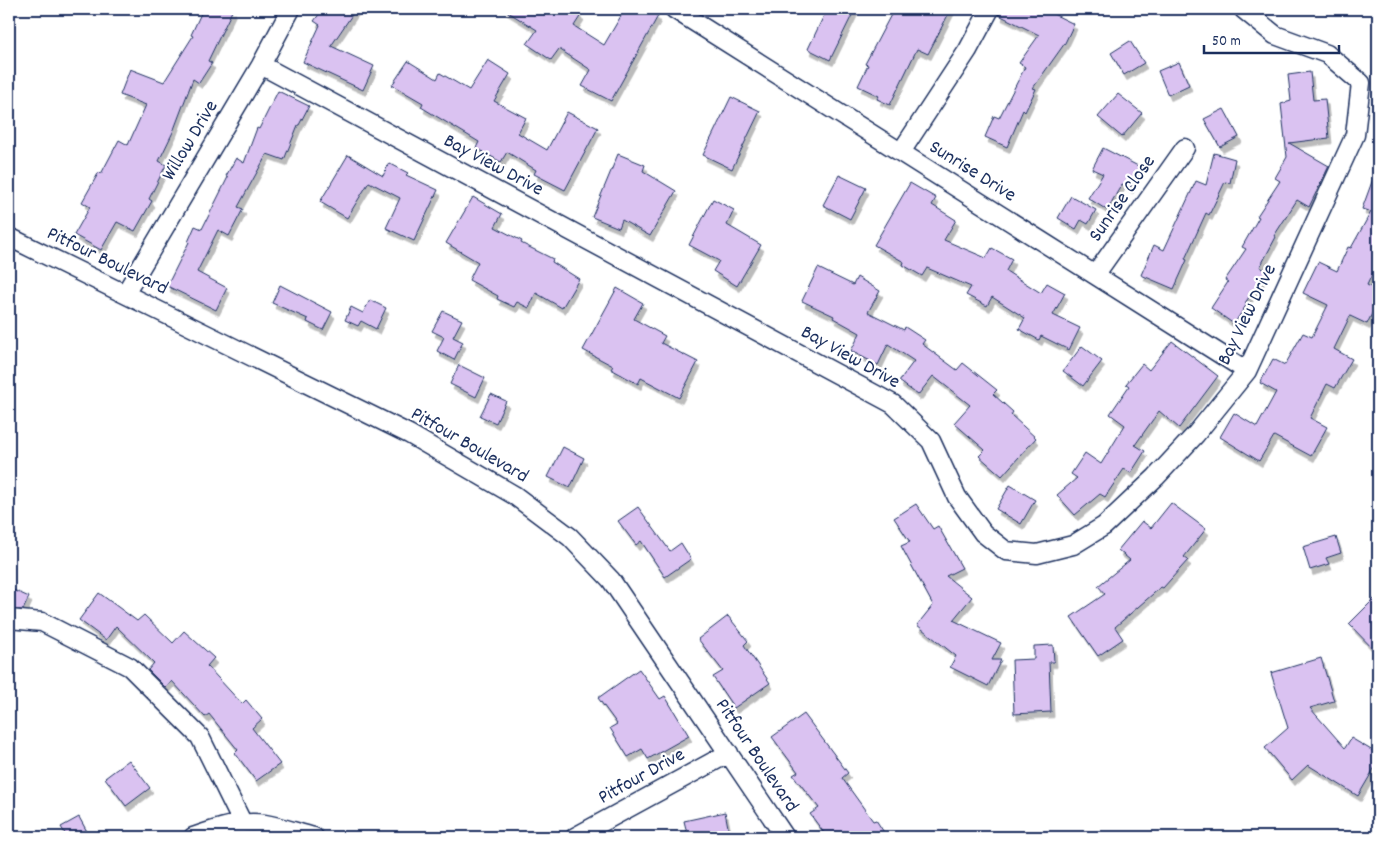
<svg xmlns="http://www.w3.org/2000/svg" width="1387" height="846" font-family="Dekko,sans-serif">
<defs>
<filter id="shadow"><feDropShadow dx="3" dy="5.5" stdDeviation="0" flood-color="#0004"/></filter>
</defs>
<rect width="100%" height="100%" fill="#fff"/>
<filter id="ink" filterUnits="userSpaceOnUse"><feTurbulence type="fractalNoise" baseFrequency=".02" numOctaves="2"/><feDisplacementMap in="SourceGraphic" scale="10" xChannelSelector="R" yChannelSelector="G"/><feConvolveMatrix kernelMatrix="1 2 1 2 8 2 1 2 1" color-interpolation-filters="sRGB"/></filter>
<g filter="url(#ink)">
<path fill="#dac2f1" stroke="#1b2f5e" filter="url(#shadow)" d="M203,9H233L208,61L212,63L199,83L193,79L173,132L159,161L166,165L149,199L152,201L135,231L117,222L101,250L74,235L90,207L82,202L99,172L101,174L119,140L128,145L146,105L120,95L130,69L164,82L193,36L191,35Z
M323,9H356L331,46L374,66L363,90L303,62L320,25L314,21Z
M503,9H572L581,15L574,26L604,45L625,9H645L658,16L611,101L582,86L591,70L559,49L551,60L527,44L537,30Z
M827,9H855L830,60L808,49Z
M894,9H951L928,54L917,49L890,105L877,99L879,96L858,86L868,65L865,64Z
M1001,9H1043L1074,24L1065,43L1033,88L1036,89L1025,112L1023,110L1007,147L985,137L994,116L999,118L1025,67L1019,63L1039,35L999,15Z
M1130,41L1144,63L1124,75L1111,53Z
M488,60L510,74L494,101L526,118L518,133L547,150L567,112L598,128L565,190L534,174L536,170L507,152L501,162L476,148L479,142L421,107L423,103L392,85L408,61L437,79L440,73L469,90Z
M1179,62L1189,85L1168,95L1158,71Z
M1310,72L1313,100L1325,99L1329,138L1289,143L1329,166L1309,207L1297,200L1274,236L1276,237L1260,267L1267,271L1245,303L1247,304L1234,324L1211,308L1228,282L1225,280L1246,249L1242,247L1259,217L1257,216L1280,181L1275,178L1287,157L1281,104L1291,101L1288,75Z
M278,91L309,106L299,125H298L284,160L267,154L238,207L243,209L229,236L218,230L197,272L227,288L216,310L167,286L189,242H188L195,226L202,229L228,177L226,176L236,158L244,163L257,128L259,129Z
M1118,94L1142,113L1122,137L1098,117Z
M731,97L760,111L732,169L703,155Z
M1224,109L1239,137L1220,147L1204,119Z
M1103,148L1140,167L1130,188L1122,184L1107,210L1088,198L1103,174L1092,169Z
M1214,153L1235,159L1230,183L1225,182L1209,215L1206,213L1185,259L1187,260L1174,289L1141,275L1154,245L1164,250L1196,181L1206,185Z
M618,154L645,165L643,171L676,191L650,236L622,220L619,228L592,217Z
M348,155L383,176L389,163L408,173L406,175L438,190L414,241L386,228L400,198L369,182L347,218L320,202Z
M1377,168L1378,262L1367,285L1378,291V301L1367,324L1350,316L1334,349L1352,359L1335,388L1327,384L1310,418L1327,427L1311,456L1274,436L1259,461L1220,437L1234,413L1257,427L1276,392L1260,383L1273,359L1285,365L1303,333L1312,337L1328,305L1303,293L1318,262L1337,271L1348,247L1351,248L1371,212L1362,209Z
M839,175L866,188L850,219L823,205Z
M910,183L936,198L932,205L956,220L944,240L986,258L992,248L1012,259L1006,271L1041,293L1047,283L1065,293L1053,315L1080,328L1069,350L1041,336L1039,340L1019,329L1025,318L992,297L987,306L966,295L971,287L927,268L922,276L903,265L904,262L874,245Z
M1071,196L1096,210L1088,224L1081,220L1076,229L1058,218Z
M473,197L502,214L495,227L522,241L521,243L553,259L552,262L579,279L562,308L536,293L529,308L517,302L514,307L497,299L498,296L469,280L478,262L446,243Z
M713,199L734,210L727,225L761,245L737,286L713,271L719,261L689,245Z
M818,268L853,285L857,277L880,291L868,312L904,330L905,327L925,340L922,344L957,370L963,363L997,390L993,394L1013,412L1011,415L1036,438L1002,476L979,456L985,450L954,423L970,405L933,376L918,395L899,381L914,361L888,344L878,365L851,351L860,333L833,318L834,316L802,301Z
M280,285L332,312L323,330L307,322L308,319L272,303Z
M617,288L643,303L634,319L665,336L661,343L698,362L679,398L641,378L638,384L611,369L613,366L583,350Z
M370,300L386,308L376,329L361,321L358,326L345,320L351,307L363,313Z
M443,311L462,320L453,337L463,342L454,360L437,351L444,337L432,331Z
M1172,341L1218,376L1179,428L1159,411L1135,445L1145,451L1131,473L1124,469L1105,497L1100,494L1075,515L1057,495L1077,478L1071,474L1085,453L1101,464L1125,425L1110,414L1129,386L1126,384L1142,364L1149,370Z
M1082,346L1102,361L1083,386L1063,371Z
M459,365L485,378L476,397L450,384Z
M491,394L506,401L496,423L480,416Z
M563,447L584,458L570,488L548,477Z
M1010,485L1035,500L1021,524L996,509Z
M1171,503L1206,529L1184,557L1188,560L1163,588L1161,587L1115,627L1123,639L1098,656L1071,617L1105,594L1098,586L1130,560L1118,550L1142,521L1151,528Z
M916,504L933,529L938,526L962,568L946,576L972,597L953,620L1001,643L992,660H1001L988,686L950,667L956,656L917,625L933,605L901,546L910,542L894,518Z
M638,507L670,551L681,543L691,559L665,577L641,541L636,545L618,521Z
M1336,537L1341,553L1326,558L1329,564L1310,570L1303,547Z
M9,588L29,597L23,610L9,609Z
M99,593L137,621L144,615L173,643L184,631L214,658L207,666L242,704L246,700L262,719L252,728L280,764L256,781L235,753L238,750L209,714L205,717L172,681L166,688L148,670L154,663L116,626L106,640L79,620Z
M1378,595V654L1349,624Z
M728,616L748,641L744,645L770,683L734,708L713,677L723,671L698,639Z
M1053,645L1054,662H1049L1051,712L1014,714L1012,660L1034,659V646Z
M1321,658L1334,701L1310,708L1345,748L1351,738L1378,754V762L1358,796L1308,765L1292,780L1265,748L1288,728L1271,673Z
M639,669L660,699L665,696L689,736L648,759L642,749L628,757L610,728L617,724L598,698Z
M804,714L848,773L842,778L873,821L876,820L887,837H827L810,814L819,808L793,775L798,772L772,737Z
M129,760L150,788L126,806L105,778Z
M725,812L730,837H688L684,821Z
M79,817L90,837H67L61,827Z"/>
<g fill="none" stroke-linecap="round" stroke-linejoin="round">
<defs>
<path id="minor" d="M674,9L1247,371
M261,65L893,404L931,441L957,497L983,533L1006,551L1037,554L1073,545L1104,526L1156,477L1196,434L1247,371L1355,135L1361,83L1327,54L1275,35L1243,9
M901,152L968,50L990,9
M9,237L409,434L514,495L570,537L611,580L785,837
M1095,275L1185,148
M125,294L261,65L291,9
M9,619L42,622L130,667L200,737L243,824
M193,837C216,829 241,820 265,824C282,827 298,833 314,837
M575,837L729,753"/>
</defs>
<use href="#minor" stroke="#1b2f5e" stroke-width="21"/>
<use href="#minor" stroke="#fff" stroke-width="18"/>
</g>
</g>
<g text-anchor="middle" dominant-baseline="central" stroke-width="4.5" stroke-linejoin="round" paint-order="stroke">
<g font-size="20" fill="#1b2f5e" stroke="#fff">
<text transform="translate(191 141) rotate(-59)">Willow Drive</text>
<text transform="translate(493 166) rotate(28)">Bay View Drive</text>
<text transform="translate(972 172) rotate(32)">Sunrise Drive</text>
<text transform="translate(1123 199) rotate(-55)">Sunrise Close</text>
<text transform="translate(107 262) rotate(26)">Pitfour Boulevard</text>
<text transform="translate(1248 315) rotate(-64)">Bay View Drive</text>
<text transform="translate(850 358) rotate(29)">Bay View Drive</text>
<text transform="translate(469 446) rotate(30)">Pitfour Boulevard</text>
<text transform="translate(756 756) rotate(56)">Pitfour Boulevard</text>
<text transform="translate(642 777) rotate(-29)">Pitfour Drive</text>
</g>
</g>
<rect width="1387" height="846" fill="none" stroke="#fff" stroke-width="30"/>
<rect x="15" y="15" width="1357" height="816" fill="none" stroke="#1b2f5e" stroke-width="2" filter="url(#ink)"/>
<path d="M1204 45v8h135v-8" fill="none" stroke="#1b2f5e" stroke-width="2.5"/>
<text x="1212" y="45" font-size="15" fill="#1b2f5e" stroke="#ffffff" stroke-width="4" paint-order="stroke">50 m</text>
</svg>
